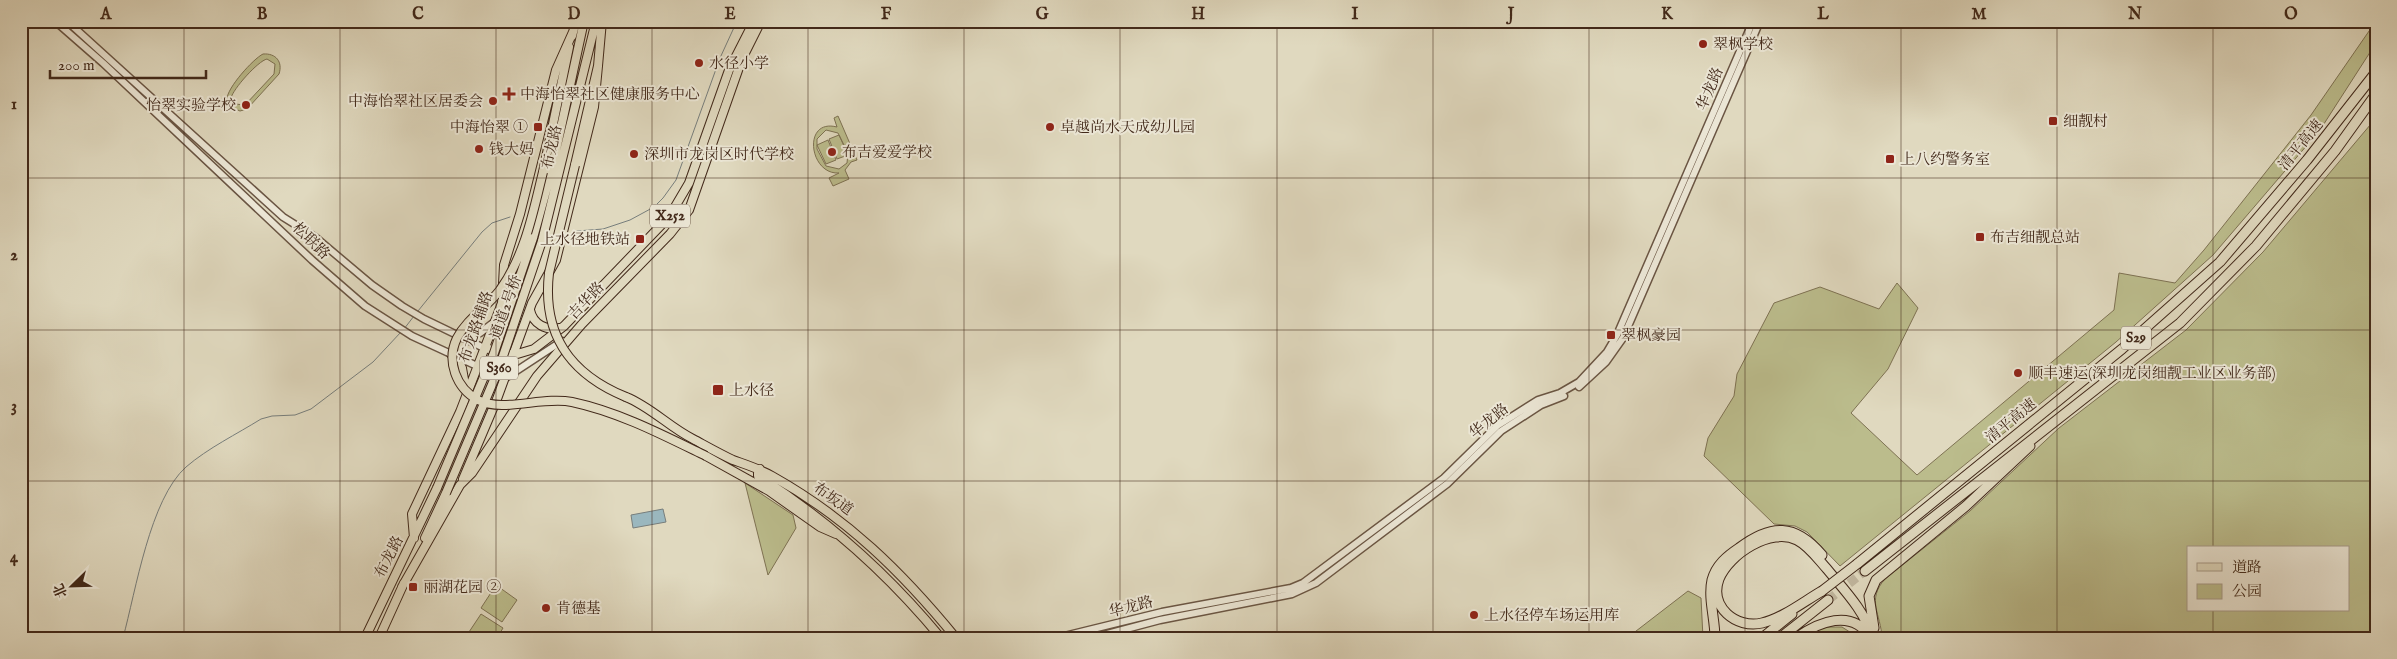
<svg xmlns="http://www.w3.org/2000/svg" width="2397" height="659" font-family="'IM FELL English','Noto Serif SC',serif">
<rect width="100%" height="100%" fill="#e0d9bf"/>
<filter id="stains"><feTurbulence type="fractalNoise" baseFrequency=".004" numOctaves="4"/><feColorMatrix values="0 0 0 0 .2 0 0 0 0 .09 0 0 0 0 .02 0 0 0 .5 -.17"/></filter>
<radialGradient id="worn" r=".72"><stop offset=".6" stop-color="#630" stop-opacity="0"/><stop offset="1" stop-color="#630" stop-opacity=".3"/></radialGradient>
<path fill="#bbbc8c" stroke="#7e7253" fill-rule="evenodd" d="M2376,21V43L2320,130L2213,255L2116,342L1840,566L1807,532L1795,526L1774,524L1704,456L1708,438L1734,396L1737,374L1774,303L1820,287L1879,309L1897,283L1918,308L1888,369L1851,413L1917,475L2114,310L2119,273L2175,283L2204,250L2311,115Z
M263,54C276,53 283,62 279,74L247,109L240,111L233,108L227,99C227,88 253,59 263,54ZM267,59L275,64L274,74L245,105L235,104L231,98C233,89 258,61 267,59Z
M838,116L857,160L851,162L845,170L849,179L833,186L829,178L839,173C809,175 802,118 837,127L834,118ZM826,130L838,133L848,153L847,163L839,169L826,166L817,149V139Z
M2376,118V638H1882C1881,614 1866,600 1885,579L1970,511L2059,428L2186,330L2263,252ZM2188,548H2348V610H2188Z
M839,135L848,155L837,159L829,139Z
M828,140L836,160L826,164L817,145Z
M745,483L793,515L796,528L768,575Z
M496,585L517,600L502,622L481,608Z
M1688,591L1701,598L1703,638H1627Z
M481,614L503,628L497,638H465Z
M1827,627H1842L1859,638H1802L1814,630Z"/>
<path fill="#9ab7be" stroke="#777e7c" d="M663,509L666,522L633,528L631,515Z"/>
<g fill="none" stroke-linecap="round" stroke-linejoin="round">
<path stroke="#777e7c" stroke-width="1" d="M577,231L603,229L630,220L654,207L663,198L676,180L720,58L737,21
M418,311L482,232L492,223L510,217
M404,329L414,316
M123,638C136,590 150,499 186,467C208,448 237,434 261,419L272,416L295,415L311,409L373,362L401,332"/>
<path stroke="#c0b69e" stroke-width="9" stroke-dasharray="9 4.5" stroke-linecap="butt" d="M1828,600L1865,571"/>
<defs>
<path id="minor" d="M55,21L103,63L312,260L365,306L412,336L477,366L507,377L562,341
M67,21L283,217L315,237L372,285L402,306L424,319L484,348
M463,338L480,333L493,323
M1579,387L1606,362L1623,338L1760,21
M1056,638L1162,612L1291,588L1303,583L1444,478L1497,426L1538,400L1560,393L1579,382L1607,352L1617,335L1753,21
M1092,638L1160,620L1292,594L1316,583L1447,484L1501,431L1541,405L1564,396"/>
<path id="major" d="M572,36L576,21
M575,165L598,66L602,21
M543,172L569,47
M533,238L552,169L584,21
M542,241L596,21
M530,310C533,324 546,331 560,328
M489,349L514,355L534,349L564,326L669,217L689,183L729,70L754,21
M451,354L462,368L466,391
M626,397C651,407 669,427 693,439C706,446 720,454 733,460C747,465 760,469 772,476C847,518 902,572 956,638
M706,456L769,491L820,527L836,534
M760,469L758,471V476C828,520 888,574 941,638
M463,479L497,399L532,303L556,260L594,107L598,66
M414,538L412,514L460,412L502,303L504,265L520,214L556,70L573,32
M425,538L446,493
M402,587L460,485L472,473L537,376L582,324L670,234L689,210L742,59L761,21
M365,638L437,488
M379,638L404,583"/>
<path id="highway" d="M1857,564L2122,349L2220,262L2307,160L2376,72
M1865,571L2180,323L2256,246L2335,151L2376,94
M1822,591C1803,602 1783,618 1762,623C1736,629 1709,607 1719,579C1729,554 1771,527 1797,540C1809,546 1818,559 1827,569C1845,591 1864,610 1873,638
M1874,628L1869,596L1876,580L1966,506L2030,446
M1715,638C1715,619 1708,598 1712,580C1716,565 1727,556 1739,548C1771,524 1795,523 1822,555
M1762,638L1792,614
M1780,638L1828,600
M1796,638C1818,622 1852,608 1870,637"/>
</defs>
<use href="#minor" stroke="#6a5543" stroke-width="9"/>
<use href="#major" stroke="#42291a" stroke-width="10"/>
<use href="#highway" stroke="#42291a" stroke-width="11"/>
<use href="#minor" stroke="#ebe6d5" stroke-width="6"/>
<use href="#major" stroke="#e0d9bf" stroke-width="8"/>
<use href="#highway" stroke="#e0d9bf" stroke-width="9"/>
<defs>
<path id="major-bridge" d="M575,165L549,273C542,335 570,374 626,397
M543,172C533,213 525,255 500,290C487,307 467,319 457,338C446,361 456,388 478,400C503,413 542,396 572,402C619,412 663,435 706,456
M437,488L494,353L533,238
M446,493L499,368L542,241"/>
<path id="highway-bridge" d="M1822,591L1857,564"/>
</defs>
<use href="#major-bridge" stroke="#42291a" stroke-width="10" stroke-linecap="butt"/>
<use href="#highway-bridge" stroke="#42291a" stroke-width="11" stroke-linecap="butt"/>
<use href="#major-bridge" stroke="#e0d9bf" stroke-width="8"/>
<use href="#highway-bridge" stroke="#e0d9bf" stroke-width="9"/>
</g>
<path fill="none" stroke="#42291a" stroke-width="1" stroke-opacity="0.55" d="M184,21V638M340,21V638M496,21V638M652,21V638M808,21V638M964,21V638M1120,21V638M1277,21V638M1433,21V638M1589,21V638M1745,21V638M1901,21V638M2057,21V638M2213,21V548M21,178H2376M21,330H2376M21,481H2376M2213,610V638"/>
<g fill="#8f2418" stroke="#ebe6d5" stroke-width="2">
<circle cx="1703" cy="44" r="5"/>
<circle cx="699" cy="63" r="5"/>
<path d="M506.5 86.5h5v5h5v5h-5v5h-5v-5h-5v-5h5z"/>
<circle cx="493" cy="101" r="5"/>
<circle cx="246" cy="105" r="5"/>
<rect x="2048" y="116" width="10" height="10" rx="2.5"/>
<rect x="533" y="122" width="10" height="10" rx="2.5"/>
<circle cx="1050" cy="127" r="5"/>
<circle cx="479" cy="149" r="5"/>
<circle cx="832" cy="152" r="5"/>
<circle cx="634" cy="154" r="5"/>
<rect x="1885" y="154" width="10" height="10" rx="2.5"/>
<rect x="1975" y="232" width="10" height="10" rx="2.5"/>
<rect x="635" y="234" width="10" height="10" rx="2.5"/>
<rect x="1606" y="330" width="10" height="10" rx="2.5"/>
<circle cx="2018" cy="373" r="5"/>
<rect x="712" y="384" width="12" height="12" rx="2.5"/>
<rect x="408" y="582" width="10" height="10" rx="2.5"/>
<circle cx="546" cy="608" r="5"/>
<circle cx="1474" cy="615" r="5"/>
</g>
<g text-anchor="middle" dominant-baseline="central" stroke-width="4" stroke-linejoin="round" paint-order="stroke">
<g fill="#ebe6d5" stroke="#756252" stroke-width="1">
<rect x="650" y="204.5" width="40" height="23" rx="4"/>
<rect x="2121" y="326.5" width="30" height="23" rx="4"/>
<rect x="480" y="356.5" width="38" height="23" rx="4"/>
</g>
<g font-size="14" font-weight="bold" fill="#42291a">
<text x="670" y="216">X252</text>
<text x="2136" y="338">S29</text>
<text x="499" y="368">S360</text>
</g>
<g font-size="15" fill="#42291a" stroke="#ebe6d5" text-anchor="start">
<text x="1713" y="44">翠枫学校</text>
<text x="709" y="63">水径小学</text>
<text x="520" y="94">中海怡翠社区健康服务中心</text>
<text x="483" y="101" text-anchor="end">中海怡翠社区居委会</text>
<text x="236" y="105" text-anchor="end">怡翠实验学校</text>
<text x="2063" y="121">细靓村</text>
<text x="528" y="127" text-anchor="end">中海怡翠 ①</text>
<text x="1060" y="127">卓越尚水天成幼儿园</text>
<text x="489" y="149">钱大妈</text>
<text x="842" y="152">布吉爱爱学校</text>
<text x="644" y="154">深圳市龙岗区时代学校</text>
<text x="1900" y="159">上八约警务室</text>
<text x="1990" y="237">布吉细靓总站</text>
<text x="630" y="239" text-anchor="end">上水径地铁站</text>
<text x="1621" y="335">翠枫豪园</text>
<text x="2028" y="373">顺丰速运(深圳龙岗细靓工业区业务部)</text>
<text x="729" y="390">上水径</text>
<text x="423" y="587">丽湖花园 ②</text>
<text x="556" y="608">肯德基</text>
<text x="1484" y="615">上水径停车场运用库</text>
</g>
<g font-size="15" fill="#42291a" stroke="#ebe6d5">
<text transform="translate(1710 89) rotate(-67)">华龙路</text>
<text transform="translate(2301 145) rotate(-51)">清平高速</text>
<text transform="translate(552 147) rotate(-77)">布龙路</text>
<text transform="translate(311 241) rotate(44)">松联路</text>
<text transform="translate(586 301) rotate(-47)">吉华路</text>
<text transform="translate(506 307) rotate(-71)">通道2号桥</text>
<text transform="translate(476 327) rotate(-71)">布龙路辅路</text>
<text transform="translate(1489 421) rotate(-39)">华龙路</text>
<text transform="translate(2011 421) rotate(-39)">清平高速</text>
<text transform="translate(833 499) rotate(35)">布坂道</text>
<text transform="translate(389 557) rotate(-63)">布龙路</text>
<text transform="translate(1131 607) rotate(-14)">华龙路</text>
</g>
</g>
<rect width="2397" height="659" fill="none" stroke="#e0d9bf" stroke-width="55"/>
<rect x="2187" y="546" width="162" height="65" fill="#ebe6d5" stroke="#a79a8a"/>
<rect x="2197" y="563" width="25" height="8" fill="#e0d9bf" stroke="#a79a8a"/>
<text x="2232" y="572" font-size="15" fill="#42291a">道路</text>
<rect x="2197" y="584" width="25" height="15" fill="#bbbc8c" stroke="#a79a8a"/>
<text x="2232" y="596" font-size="15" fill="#42291a">公园</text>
<g transform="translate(72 586) rotate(247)" stroke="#ebe6d5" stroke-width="4" paint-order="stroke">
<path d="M0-4L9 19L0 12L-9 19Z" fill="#42291a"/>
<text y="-8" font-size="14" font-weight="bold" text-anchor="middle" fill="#42291a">北</text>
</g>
<path d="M50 70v8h156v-8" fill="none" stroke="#42291a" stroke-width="2.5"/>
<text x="58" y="70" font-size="15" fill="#42291a" stroke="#ebe6d5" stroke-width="4" paint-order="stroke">200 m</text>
<rect x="28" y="28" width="2342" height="604" fill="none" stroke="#42291a" stroke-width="2"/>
<g font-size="16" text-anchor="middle" font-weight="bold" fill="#42291a">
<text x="106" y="19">A</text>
<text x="262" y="19">B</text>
<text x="418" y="19">C</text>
<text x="574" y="19">D</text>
<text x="730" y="19">E</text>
<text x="886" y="19">F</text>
<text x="1042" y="19">G</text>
<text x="1198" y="19">H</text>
<text x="1355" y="19">I</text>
<text x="1511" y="19">J</text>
<text x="1667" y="19">K</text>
<text x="1823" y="19">L</text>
<text x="1979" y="19">M</text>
<text x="2135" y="19">N</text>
<text x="2291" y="19">O</text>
<text x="14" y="109">1</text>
<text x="14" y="260">2</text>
<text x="14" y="411">3</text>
<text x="14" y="562">4</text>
</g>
<rect width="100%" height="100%" filter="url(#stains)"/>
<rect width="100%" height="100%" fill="url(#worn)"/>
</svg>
